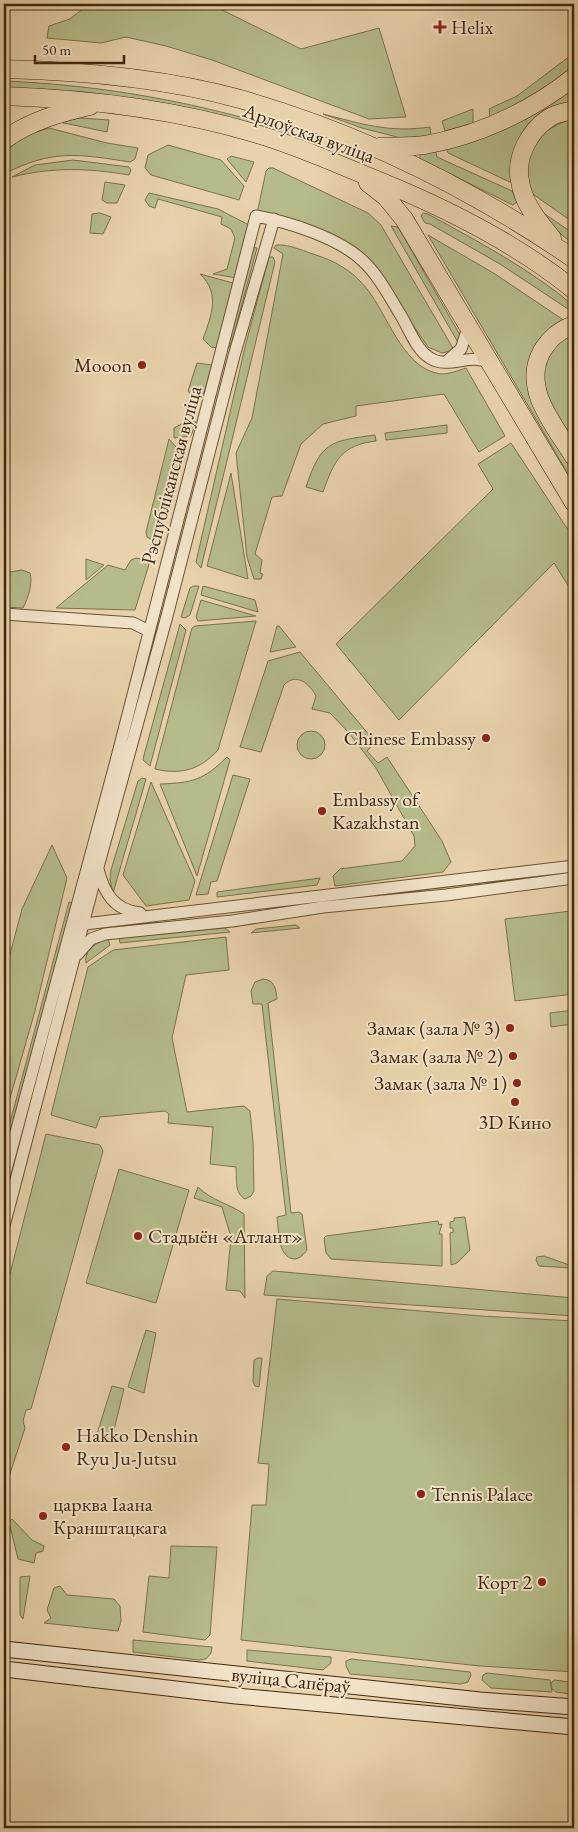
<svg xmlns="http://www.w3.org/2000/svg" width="578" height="1832" font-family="'EB Garamond',serif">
<rect width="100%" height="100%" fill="#e9d2ab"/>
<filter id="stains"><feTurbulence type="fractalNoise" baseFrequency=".004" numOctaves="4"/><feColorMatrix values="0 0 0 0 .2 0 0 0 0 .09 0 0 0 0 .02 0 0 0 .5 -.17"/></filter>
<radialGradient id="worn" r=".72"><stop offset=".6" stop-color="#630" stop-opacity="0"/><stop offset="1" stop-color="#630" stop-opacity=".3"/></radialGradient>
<path fill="#b5bc8a" stroke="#7b724c" d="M89,4H210L301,49L379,28L406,117L369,119L212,60L166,46L126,37L101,43L47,38L49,26L70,19Z
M574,53V69L554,84L490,119L489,109L517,96Z
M4,81C102,85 196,102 289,131L286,138L4,89Z
M574,88V105C521,123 517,127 512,183L448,153L446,147C493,134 534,118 574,88Z
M473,109V123L445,131L442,121Z
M323,114C362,124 389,133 430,127L431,136L401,138L362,128Z
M80,118L109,120L107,132L59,122Z
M569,120H574V223L530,192C521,154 532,133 569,120Z
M49,128L107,143L138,148L135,159L130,162C78,154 53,149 4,174V152L24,136Z
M168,145L221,160L244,186L239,200L151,175L145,168L148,155Z
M435,149L437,157L512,191L517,202L513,205L420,159V151Z
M231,156L254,162L246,182L227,159Z
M73,160L129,167L131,170L129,175C88,168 52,167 12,177L35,165Z
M269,168H273L368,213L381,225L454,350L442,353L428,347L387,287L349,251L257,214L266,171Z
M105,182L125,185L117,203H107L102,200Z
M149,193L218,209L249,225L237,278L213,274L227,269L235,238L231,229L221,224L222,217L158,199L155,208L149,206L145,200Z
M536,208L574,234V244L563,236Z
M100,213L111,217L103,234L90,233L92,214Z
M423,213L428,214C479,242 530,269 574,306V313L500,264L430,224L425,223L421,216Z
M391,226L398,227L401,232L460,335V346Z
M428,235L495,274L565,321L530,395L574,470V484Z
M276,245C288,244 301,250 313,254C335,261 352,270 367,289C387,314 402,365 436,373C445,376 457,371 466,368L505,436L479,452L444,394L356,406V416L323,424L301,444L282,496L272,497L255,554L262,560L260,573L263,574L261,579H254L247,557L236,453L252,418L283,254L274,248Z
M250,247L257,248L232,341L228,349H224Z
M269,257H273L275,262L201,568L196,562L245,347Z
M200,274L233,283L218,348L211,347L203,339C211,316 221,294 200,274Z
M574,332V446C557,417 524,374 557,343C562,339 569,336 574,332Z
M197,363L212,365L204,393L192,396L188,391Z
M185,422H196L191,436L174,438V428Z
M447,425V433L386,440L385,433Z
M375,435L376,441C341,445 334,461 323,492L306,487C321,442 330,441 375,435Z
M169,439L182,454L155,542L147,537L146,532Z
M511,443L574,539V595L554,563L399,720L336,644L493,489L478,464Z
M231,473L248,579L207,566Z
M136,558L150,561L135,610L56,608L108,565L125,570L131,560Z
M86,559L104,565L86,580Z
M22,570L30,573C33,584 28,598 23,608L4,607V573Z
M193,586H199L190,615L185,618L181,617L190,588Z
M203,586L255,600L258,612L201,595Z
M201,600L256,616L198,621L196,617Z
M256,621L218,750C200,770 181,775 155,769L192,628L195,626Z
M180,624L186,630L150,766L143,760L144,755Z
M277,626H279L296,647L270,652Z
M300,652L375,742L367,751L378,763L387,757L442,841L451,862L443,872L335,886L333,876L340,869L402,861L415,846L414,836L376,768L349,733L330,713L312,709L316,696C310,684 296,672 284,685L261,752L240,747L268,661Z
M297 745a14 14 0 1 1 28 0a14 14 0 1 1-28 0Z
M227,757L230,760L197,876L160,784C192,783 204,780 227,757Z
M233,775L250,779L217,881L211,882L208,894L196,895Z
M142,778L146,779L113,893L110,880L111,870L138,781Z
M151,782L195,881L189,900L146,906L123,875Z
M52,845L67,878L35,1011L4,1119V977L22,909Z
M320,878L317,885L217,897V892Z
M69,902L73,903L4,1161V1145Z
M571,911L574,938V994L515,1001L505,919Z
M296,925L300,928L251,933L256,929Z
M225,928L230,932L120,943L119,938Z
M226,937L229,970L186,975L172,1038L187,1112L244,1106L250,1111L253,1142L254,1191L251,1196L245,1199C234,1193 237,1178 236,1167L210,1164L213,1127L168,1123L169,1114L165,1111L100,1117L96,1128L51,1115L88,967L113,950Z
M108,939L110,945L86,963C84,949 96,943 108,939Z
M263,979C275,980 276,989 277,999L268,1003L291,1213L299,1212L302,1214L307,1250C304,1254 300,1259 294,1259C277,1257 279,1229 277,1217L286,1215L262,1004H253L251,991L255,982Z
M574,1010L572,1024L551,1027L550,1013Z
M46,1134L100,1145L103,1151L31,1409L26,1410L23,1421L25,1428L4,1492V1297Z
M119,1169L189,1190L156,1303L86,1283Z
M198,1187C212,1201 228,1203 244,1214L245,1298L240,1291L226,1290L231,1237L222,1207L194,1198Z
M465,1217L470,1250L457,1263L451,1265L450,1233L453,1232V1228H450V1222L454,1221V1218Z
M438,1221L439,1225L442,1224L439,1234H442V1266L331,1259L326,1253L324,1238L326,1236Z
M544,1256L572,1266V1268L539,1266L536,1260L537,1257Z
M273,1271L574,1298V1316L264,1295L267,1276Z
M277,1299L481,1316L574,1321V1672L480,1666L241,1640L252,1505H266L269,1464L258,1463Z
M146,1330L156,1333L144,1393L128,1387Z
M258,1358H262L259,1387L255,1386L253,1382L254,1360Z
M112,1386L124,1389L111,1442L96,1437Z
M12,1519L32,1540L44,1546L43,1551L36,1553L34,1563L18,1559L9,1522Z
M171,1546L217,1547L210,1635L205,1640L143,1632L149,1576L169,1578Z
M30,1576L23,1619L20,1615V1577Z
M60,1586L67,1595L114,1599L120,1606L121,1621L118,1631L44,1623L51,1618L47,1610L54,1588Z
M133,1640L212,1647L211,1653L206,1659L199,1660L133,1652Z
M247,1650L331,1657V1663L323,1670L247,1661Z
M351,1659L470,1672L471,1675L468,1682L461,1684L350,1674L346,1666V1661Z
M487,1673L550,1680L552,1692L491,1688L482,1680L483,1675Z
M554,1680L570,1682V1694L556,1692L552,1689L551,1683Z"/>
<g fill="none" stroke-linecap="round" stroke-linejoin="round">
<defs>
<path id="minor" d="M446,362L461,349L468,328
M4,614L133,623L149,631
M98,869C104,893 114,910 140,913
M76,925L574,866
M77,955L91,939L105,934L232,921L323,907L446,895L574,878
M4,1177L116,761L256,216C289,222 339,238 363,261C379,276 389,296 400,314C409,328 416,350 430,358C449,370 471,352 489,363
M4,1226L98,867L167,616L234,356L274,219"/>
<path id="secondary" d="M4,1649L480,1700L574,1707
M4,1669L236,1696L574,1727"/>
<path id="primary" d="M4,69C83,71 164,78 240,99C360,133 472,189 574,259
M4,96C89,99 175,109 257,134C298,146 337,164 377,180C446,208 516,243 574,290
M4,140C30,121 59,113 90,106
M379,147C394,146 410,147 425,145C479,135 531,111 574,77
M368,183L386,197L404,219L574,503
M552,238C538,221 523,203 520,181C515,158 529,131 549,118C556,113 566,112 574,110
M574,325C559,330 550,338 542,351C521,389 555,426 574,457"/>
</defs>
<use href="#minor" stroke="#6b5235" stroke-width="13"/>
<use href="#secondary" stroke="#41280e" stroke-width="17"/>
<use href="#primary" stroke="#41280e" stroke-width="19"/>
<use href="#minor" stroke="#f1e2c8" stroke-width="11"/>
<use href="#secondary" stroke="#f1e2c8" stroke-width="15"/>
<use href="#primary" stroke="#e9d2ab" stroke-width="18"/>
</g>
<g fill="#8f2418" stroke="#f1e2c8" stroke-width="2">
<path d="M437.5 19.5h5v5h5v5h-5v5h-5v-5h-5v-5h5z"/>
<circle cx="142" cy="365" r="5"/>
<circle cx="486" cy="738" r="5"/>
<circle cx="322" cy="811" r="5"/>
<circle cx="510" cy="1028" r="5"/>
<circle cx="513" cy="1056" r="5"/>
<circle cx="517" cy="1083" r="5"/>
<circle cx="515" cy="1102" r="5"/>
<circle cx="138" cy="1236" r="5"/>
<circle cx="66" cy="1447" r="5"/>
<circle cx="421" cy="1494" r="5"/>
<circle cx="43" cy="1516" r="5"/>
<circle cx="542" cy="1582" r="5"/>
</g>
<g text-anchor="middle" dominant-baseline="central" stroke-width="4" stroke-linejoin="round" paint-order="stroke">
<g font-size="20" fill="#41280e" stroke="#f1e2c8" text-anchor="start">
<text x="451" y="27">Helix</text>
<text x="132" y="365" text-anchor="end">Mooon</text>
<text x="476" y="738" text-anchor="end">Chinese Embassy</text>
<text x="332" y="799">Embassy of<tspan x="332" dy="23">Kazakhstan</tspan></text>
<text x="500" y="1028" text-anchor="end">Замак (зала № 3)</text>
<text x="503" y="1056" text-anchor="end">Замак (зала № 2)</text>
<text x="507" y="1083" text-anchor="end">Замак (зала № 1)</text>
<text x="515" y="1122" text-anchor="middle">3D Кино</text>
<text x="148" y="1236">Стадыён «Атлант»</text>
<text x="76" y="1435">Hakko Denshin<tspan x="76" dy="23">Ryu Ju-Jutsu</tspan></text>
<text x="431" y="1494">Tennis Palace</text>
<text x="53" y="1504">царква Іаана<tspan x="53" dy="23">Кранштацкага</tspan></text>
<text x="532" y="1582" text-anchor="end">Корт 2</text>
</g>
<g font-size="20" fill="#41280e" stroke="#f1e2c8">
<text transform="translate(309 133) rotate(20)">Арлоўская вуліца</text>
<text transform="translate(171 475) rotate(-75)">Рэспубліканская вуліца</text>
<text transform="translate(291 1680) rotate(6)">вуліца Сапёраў</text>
</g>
</g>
<rect width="578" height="1832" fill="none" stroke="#e9d2ab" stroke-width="20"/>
<rect x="5" y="5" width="568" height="1822" fill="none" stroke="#41280e" stroke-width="2.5"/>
<rect x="10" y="10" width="558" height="1812" fill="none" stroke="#41280e"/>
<path d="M35 55v8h89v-8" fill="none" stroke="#41280e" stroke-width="2.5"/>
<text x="42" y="55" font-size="15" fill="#41280e" stroke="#f1e2c8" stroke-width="4" paint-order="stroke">50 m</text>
<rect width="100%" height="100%" filter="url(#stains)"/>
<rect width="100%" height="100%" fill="url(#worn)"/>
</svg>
